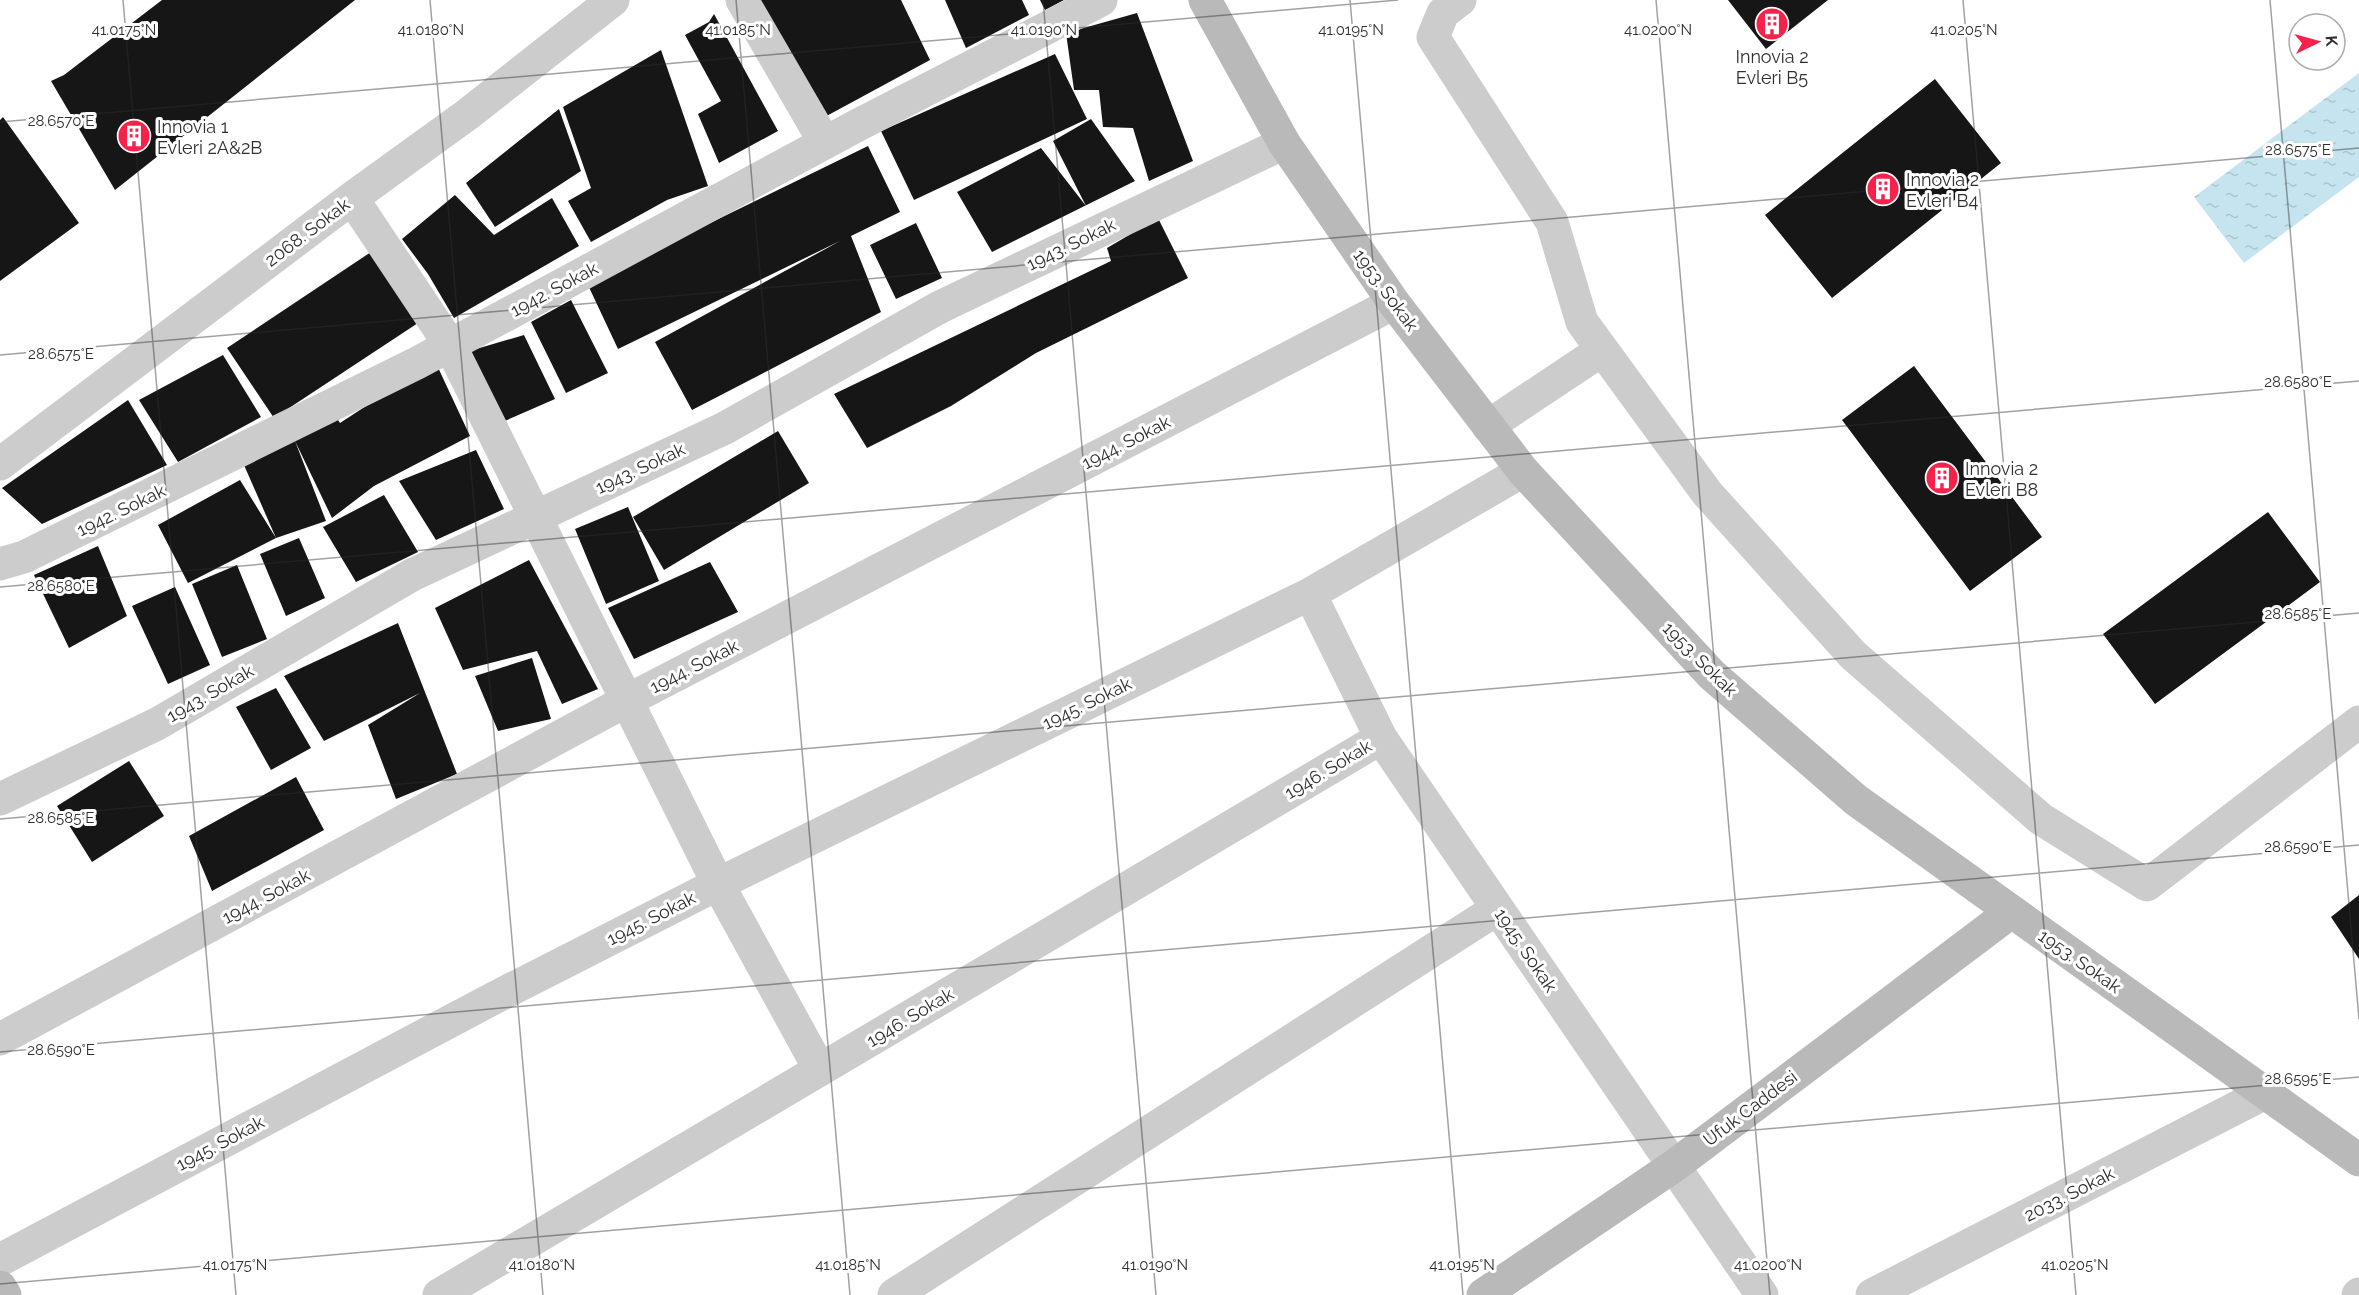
<svg xmlns="http://www.w3.org/2000/svg" width="2359" height="1295" font-family="Raleway,sans-serif">
<defs>
<pattern id="water-ripples" width="26" height="14" patternUnits="userSpaceOnUse" patternTransform="scale(1.5)"><rect width="26" height="14" fill="#c6e4ef"/><path d="M2 4q2-2 4 0t4 0M15 11q2-2 4 0t4 0" fill="none" stroke="#aac4cd"/></pattern>
</defs>
<rect width="100%" height="100%" fill="#fff"/>
<path fill="url(#water-ripples)" d="M2359,73V177L2244,263L2194,197Z"/>
<path fill="#161616" d="M162,0H355L115,190L51,81L64,75Z
M754,0H901L930,60L821,119Z
M945,0H1022L1029,15L966,48Z
M1040,0H1064L1045,10Z
M1728,0H1828L1766,49Z
M1137,13L1193,161L1149,181L1133,128L1103,127L1099,90H1074L1066,33Z
M714,14L778,131L719,163L698,114L721,101L685,35L709,22Z
M661,50L708,186L667,200L591,242L568,201L591,188L563,107Z
M1055,54L1087,119L914,200L881,131Z
M1935,79L2001,163L1832,298L1765,215Z
M559,109L581,171L495,227L466,183Z
M3,117L79,223L0,281V120Z
M1091,119L1135,181L992,252L957,192L1041,148L1086,206L1053,141Z
M868,146L900,212L851,236L881,312L692,410L655,342L840,241L618,349L587,283Z
M455,195L494,235L552,198L579,246L454,318L428,274L402,239Z
M1158,218L1188,278L1036,353L951,406L867,448L834,394L1111,261L1107,248Z
M916,223L942,278L896,299L870,245Z
M374,250L421,321L274,418L227,348Z
M571,300L608,373L566,393L531,322Z
M524,335L555,399L498,424L466,352Z
M223,355L261,417L178,462L139,400Z
M435,361L470,436L374,486L332,518L295,441L326,521L276,538L188,583L158,525L240,480L276,538L244,465L330,408L340,423Z
M1914,366L2042,537L1970,591L1842,420Z
M128,400L167,465L42,524L2,488Z
M778,431L809,483L664,570L633,517Z
M476,450L504,509L436,540L399,481Z
M384,495L418,552L356,582L323,527Z
M628,507L659,581L606,604L575,529Z
M2268,512L2320,582L2155,704L2103,634Z
M299,538L325,598L286,616L260,554Z
M98,546L127,616L69,648L34,575Z
M529,560L598,689L562,704L537,651L463,670L435,608Z
M710,562L738,612L634,659L608,608Z
M237,565L267,639L222,657L192,584Z
M175,587L210,665L168,684L132,606Z
M398,623L457,774L396,799L368,725L420,693L324,741L284,676Z
M532,658L551,719L498,731L475,676Z
M276,688L311,748L271,770L236,707Z
M129,761L164,816L92,862L57,806Z
M296,777L324,830L212,891L189,836Z
M2359,895V959L2331,917Z"/>
<g fill="none" stroke-linecap="round" stroke-linejoin="round">
<path stroke="#ccc" stroke-width="33" d="M742,0L825,143
M1460,0L1443,13L1433,37L1552,222L1582,322L1707,493L1853,655L2041,819L2147,885L2359,722
M352,198L450,345L718,884L820,1070
M1488,426L1602,350
M0,464L352,198L468,114L613,0
M0,564L24,557L417,363L858,125L1101,0
M1310,594L1381,738L1762,1295
M0,799L157,724L412,575L725,428L940,307L1284,143
M0,1039L626,701L1394,303
M0,1260L496,997L718,884L1310,594L1523,471
M439,1295L1381,738
M894,1295L1497,909
M1872,1295L2265,1093
M2358,1295L2359,1294"/>
<path stroke="#b9b9b9" stroke-width="33" d="M1205,0L1284,143L1394,303L1523,471L1712,675L1856,800L2359,1160
M0,1287L5,1295
M1483,1295L1674,1166L2011,912"/>
</g>
<path fill="none" stroke="#2f2f2f" stroke-width="1.5" stroke-opacity="0.45" d="M123,0L236,1295M430,0L543,1295M736,0L850,1295M1043,0L1156,1295M1350,0L1463,1295M1656,0L1770,1295M1963,0L2076,1295M2270,0L2359,1019M0,122L1398,0M0,355L2359,148M0,587L2359,381M0,819L2359,613M0,1052L2359,845M0,1284L2359,1077"/>
<defs>
<symbol id="building-disc" viewBox="-11 -11 22 22"><circle r="9.5" fill="#f6224b" stroke="#fff"/><path d="M-4-6H4V6H1V3H-1V6H-4ZM-2.5-4.3h1.7v1.8h-1.7ZM.8-4.3h1.7v1.8H.8ZM-2.5-1h1.7V.8h-1.7ZM.8-1h1.7V.8H.8Z" fill="#fff"/></symbol>
</defs>
<g fill-rule="evenodd">
<use href="#building-disc" x="1753" y="5" width="38" height="38"/>
<use href="#building-disc" x="115" y="117" width="38" height="38"/>
<use href="#building-disc" x="1864" y="170" width="38" height="38"/>
<use href="#building-disc" x="1923" y="459" width="38" height="38"/>
</g>
<g text-anchor="middle" dominant-baseline="central" stroke-width="6" stroke-linejoin="round" paint-order="stroke">
<g font-size="18" fill="#2f2f2f" stroke="#fff" text-anchor="start">
<text x="1772" y="56" text-anchor="middle">Innovia 2<tspan x="1772" dy="21">Evleri B5</tspan></text>
<text x="157" y="126">Innovia 1<tspan x="157" dy="21">Evleri 2A&amp;2B</tspan></text>
<text x="1906" y="179">Innovia 2<tspan x="1906" dy="21">Evleri B4</tspan></text>
<text x="1965" y="468">Innovia 2<tspan x="1965" dy="21">Evleri B8</tspan></text>
</g>
<g font-size="18" fill="#2f2f2f" stroke="#fff">
<text transform="translate(307 232) rotate(-37)">2068. Sokak</text>
<text transform="translate(1071 244) rotate(-26)">1943. Sokak</text>
<text transform="translate(554 289) rotate(-28)">1942. Sokak</text>
<text transform="translate(1386 290) rotate(54)">1953. Sokak</text>
<text transform="translate(1126 442) rotate(-27)">1944. Sokak</text>
<text transform="translate(640 468) rotate(-25)">1943. Sokak</text>
<text transform="translate(121 510) rotate(-26)">1942. Sokak</text>
<text transform="translate(1700 659) rotate(45)">1953. Sokak</text>
<text transform="translate(694 666) rotate(-27)">1944. Sokak</text>
<text transform="translate(210 693) rotate(-30)">1943. Sokak</text>
<text transform="translate(1087 703) rotate(-26)">1945. Sokak</text>
<text transform="translate(1328 769) rotate(-31)">1946. Sokak</text>
<text transform="translate(266 896) rotate(-28)">1944. Sokak</text>
<text transform="translate(651 918) rotate(-27)">1945. Sokak</text>
<text transform="translate(1526 950) rotate(56)">1945. Sokak</text>
<text transform="translate(2080 961) rotate(35)">1953. Sokak</text>
<text transform="translate(910 1017) rotate(-31)">1946. Sokak</text>
<text transform="translate(1750 1108) rotate(-37)">Ufuk Caddesi</text>
<text transform="translate(220 1143) rotate(-28)">1945. Sokak</text>
<text transform="translate(2069 1194) rotate(-27)">2033. Sokak</text>
</g>
</g>
<g font-size="15" text-anchor="middle" fill="#2f2f2f" stroke="#fff" stroke-width="6" stroke-linejoin="round" paint-order="stroke">
<text x="124" y="35">41.0175°N</text>
<text x="431" y="35">41.0180°N</text>
<text x="738" y="35">41.0185°N</text>
<text x="1044" y="35">41.0190°N</text>
<text x="1351" y="35">41.0195°N</text>
<text x="1658" y="35">41.0200°N</text>
<text x="1964" y="35">41.0205°N</text>
<text x="61" y="126">28.6570°E</text>
<text x="2298" y="155">28.6575°E</text>
<text x="61" y="359">28.6575°E</text>
<text x="2298" y="387">28.6580°E</text>
<text x="61" y="591">28.6580°E</text>
<text x="2298" y="619">28.6585°E</text>
<text x="61" y="823">28.6585°E</text>
<text x="2298" y="852">28.6590°E</text>
<text x="61" y="1055">28.6590°E</text>
<text x="2298" y="1084">28.6595°E</text>
<text x="235" y="1270">41.0175°N</text>
<text x="542" y="1270">41.0180°N</text>
<text x="848" y="1270">41.0185°N</text>
<text x="1155" y="1270">41.0190°N</text>
<text x="1462" y="1270">41.0195°N</text>
<text x="1768" y="1270">41.0200°N</text>
<text x="2075" y="1270">41.0205°N</text>
</g>
<g transform="translate(2317 42) rotate(85)"><circle r="28" fill="#ffffff" stroke="#acacac" stroke-width="1.5"/>
<path d="M0-4.5L10 22L0 15L-10 22Z" fill="#f6224b"/>
<text y="-9" font-size="16" font-weight="bold" text-anchor="middle" fill="#2f2f2f">K</text>
</g>
</svg>
